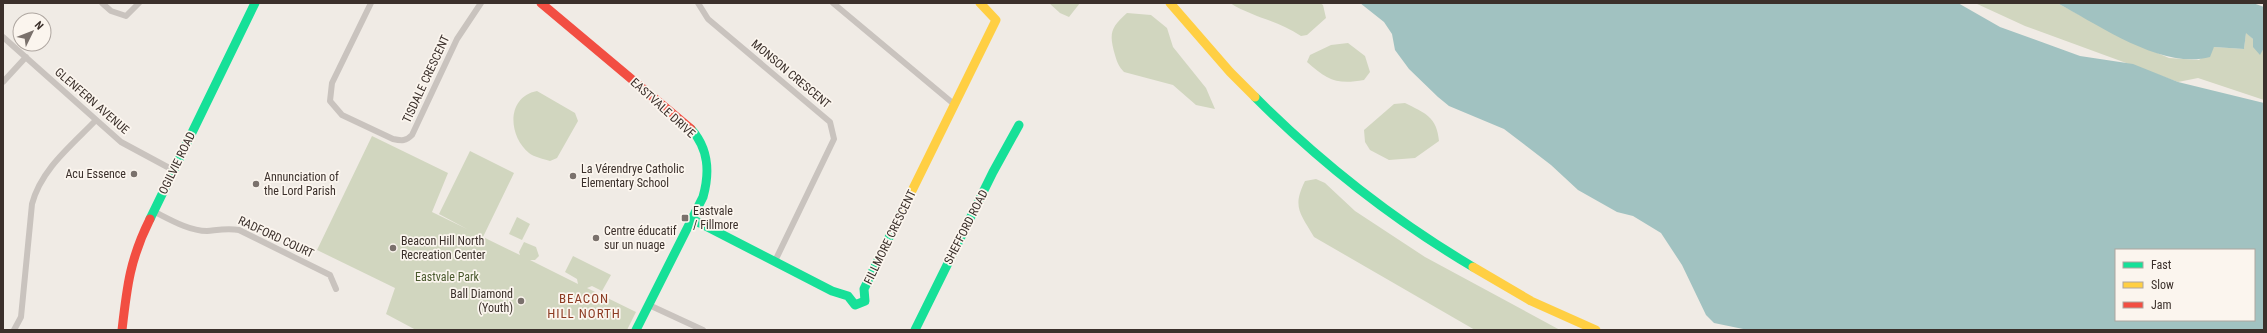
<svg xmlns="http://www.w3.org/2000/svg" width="2267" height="333" font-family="'Roboto Condensed',sans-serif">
<rect width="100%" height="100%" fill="#f0ebe5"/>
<path fill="#d1d6bf" d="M1049,3H1080L1069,17L1060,13Z
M1230,3H1320L1323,5L1326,18L1307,35L1301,36C1277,20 1254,18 1230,3Z
M1975,3H2057L2125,39L2169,58L2199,60L2214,47L2244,49L2246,32L2253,39L2260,54L2264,48V100L2198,78L2178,82L2025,26Z
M1127,13L1151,15L1167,28L1173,47L1206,88L1215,109L1196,105L1173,85L1124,72C1119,67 1117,62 1115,55C1109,34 1110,28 1127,13Z
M1348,43L1365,56L1370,72L1364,80C1337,85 1327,80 1307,62L1310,55L1331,45Z
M537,91L575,113L578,121L557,158L550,161C544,159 534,157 529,153C508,136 506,97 537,91Z
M1405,103C1425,113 1437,117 1439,141L1415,158L1389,160L1370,150L1365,142L1364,130L1394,104Z
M372,136L448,173L432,212L467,229L439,214L470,151L514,173L483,237L520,255L519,252L524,242L536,247L539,256L535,260H530L578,284L577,279L565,272L573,256L611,275L602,291L592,286L587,288L636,312L627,330H416L386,314L395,288L317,250Z
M1316,179L1325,183L1355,211L1425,257L1560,330H1475L1314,237C1300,213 1292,207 1305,181Z
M517,217L530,224L522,240L509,234Z"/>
<path fill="#a1c2c1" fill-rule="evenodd" d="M1360,3H1958L2000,27L2080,56L2133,64L2178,82L2264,103V330H1748L1714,323L1706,315L1682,265L1661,233L1633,216L1617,212L1578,190L1551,165L1504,129L1449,106L1438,97L1409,69L1395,50L1392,34L1384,22ZM2116,250H2254V320H2116Z
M2057,3H2253L2264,7V48L2260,55L2253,47V39L2246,33L2244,49L2214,47L2210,57C2162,70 2099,25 2057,3Z"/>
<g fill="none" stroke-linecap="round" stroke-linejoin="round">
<path stroke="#c9c3be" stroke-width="6" d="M102,3L111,11L126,16L139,3
M371,3L332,83L330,101L342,115L393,139C402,141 406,141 412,135L457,39L481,3
M698,3L708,19L830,122L834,139L775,261
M833,3L955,105
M3,37L121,142L173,170
M3,82L26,57
M153,211C169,219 189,231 207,231C218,230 227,228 239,230L330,275L336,289
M649,305L703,330
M14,330L21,317L32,204C41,169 72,145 96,120"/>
<path stroke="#16e098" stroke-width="9" d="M1255,97C1320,162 1394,220 1473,267
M150,219L255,3
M692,219L832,291L848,296L855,305L865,301L864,289L902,211
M636,330L703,197C710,172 709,149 691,129
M915,330L993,172L1019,125"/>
<path stroke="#ffcf43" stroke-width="9" d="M1170,3L1230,72L1255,97
M902,211L996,20L980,3
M1473,267L1531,301L1596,330"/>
<path stroke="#f24e42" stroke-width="9" d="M541,3L691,129
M122,330C127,286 130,259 150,219"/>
</g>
<g fill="#7a716c" stroke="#fbf5ee" stroke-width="1.5">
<circle cx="134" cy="174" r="4"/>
<circle cx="573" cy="176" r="4"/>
<circle cx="256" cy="184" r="4"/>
<rect x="681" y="214" width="8" height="8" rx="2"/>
<circle cx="596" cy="238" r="4"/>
<circle cx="393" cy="248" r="4"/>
<circle cx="521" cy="301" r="4"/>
</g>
<g text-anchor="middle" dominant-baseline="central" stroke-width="3.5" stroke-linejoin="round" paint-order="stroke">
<g font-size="12" fill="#3b302b" stroke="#fbf5ee">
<text transform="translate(791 74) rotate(40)">MONSON CRESCENT</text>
<text transform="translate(426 79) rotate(-65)">TISDALE CRESCENT</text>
<text transform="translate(92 101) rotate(41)">GLENFERN AVENUE</text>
<text transform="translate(663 108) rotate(42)">EASTVALE DRIVE</text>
<text transform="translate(177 163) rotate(-64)">OGILVIE ROAD</text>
<text transform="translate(966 227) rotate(-63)">SHEFFORD ROAD</text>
<text transform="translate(276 237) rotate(25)">RADFORD COURT</text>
<text transform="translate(890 237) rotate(-64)">FILLMORE CRESCENT</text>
</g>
<g font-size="12" fill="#3b302b" stroke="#fbf5ee" text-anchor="start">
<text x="581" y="169">La Vérendrye Catholic<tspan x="581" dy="14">Elementary School</tspan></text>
<text x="126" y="174" text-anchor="end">Acu Essence</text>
<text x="264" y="177">Annunciation of<tspan x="264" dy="14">the Lord Parish</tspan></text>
<text x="693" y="211">Eastvale<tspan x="693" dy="14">/ Fillmore</tspan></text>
<text x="604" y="231">Centre éducatif<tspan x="604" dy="14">sur un nuage</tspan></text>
<text x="401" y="241">Beacon Hill North<tspan x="401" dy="14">Recreation Center</tspan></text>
<text x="513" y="294" text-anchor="end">Ball Diamond<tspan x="513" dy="14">(Youth)</tspan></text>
</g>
<g font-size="12" fill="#4a5a2e" stroke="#fbf5ee">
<text x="447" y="277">Eastvale Park</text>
</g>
<g font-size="13" letter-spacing="1" fill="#8c3b22" stroke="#fbf5ee">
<text x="584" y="298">BEACON<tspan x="584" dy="15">HILL NORTH</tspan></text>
</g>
</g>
<rect width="2267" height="333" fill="none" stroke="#3b302b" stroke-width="8"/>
<rect x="2115" y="249" width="140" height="72" fill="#fbf5ee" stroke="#aea6a0"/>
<rect x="2123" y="262" width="20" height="6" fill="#16e098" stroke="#aea6a0"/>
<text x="2151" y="269" font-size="12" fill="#3b302b">Fast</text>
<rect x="2123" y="282" width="20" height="6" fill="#ffcf43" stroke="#aea6a0"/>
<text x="2151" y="289" font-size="12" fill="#3b302b">Slow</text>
<rect x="2123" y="302" width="20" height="6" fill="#f24e42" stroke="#aea6a0"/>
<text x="2151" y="309" font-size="12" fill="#3b302b">Jam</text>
<g transform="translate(32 32) rotate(47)"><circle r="19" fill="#fbf5ee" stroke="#aea6a0"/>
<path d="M0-3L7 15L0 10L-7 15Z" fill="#7a716c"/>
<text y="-6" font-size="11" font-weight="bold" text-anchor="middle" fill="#3b302b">N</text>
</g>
</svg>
